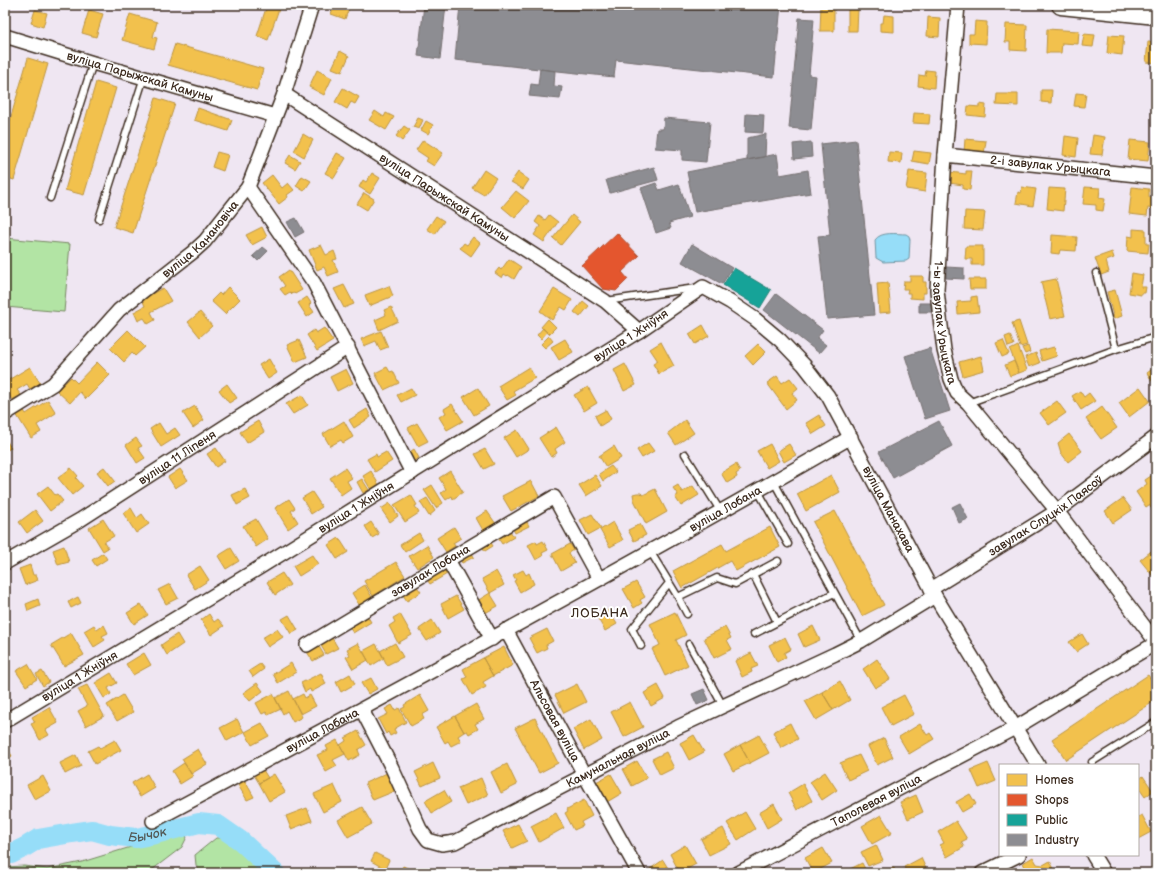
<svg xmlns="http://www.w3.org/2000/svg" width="1161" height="878" font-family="'Balsamiq Sans',sans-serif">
<rect width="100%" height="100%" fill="#efe6f2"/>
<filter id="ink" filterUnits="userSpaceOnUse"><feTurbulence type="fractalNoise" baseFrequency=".025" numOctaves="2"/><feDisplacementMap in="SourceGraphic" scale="8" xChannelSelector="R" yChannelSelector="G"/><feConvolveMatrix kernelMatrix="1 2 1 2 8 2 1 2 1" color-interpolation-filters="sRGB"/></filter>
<g filter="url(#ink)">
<path fill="#b2e4a4" stroke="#768761" d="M5,238L70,244L64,312L5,307Z
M182,832L187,837L182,847L148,873H5V867L24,866L47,869L82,862L144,843L163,835Z
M216,838H229L265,873H200L196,865L195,855Z"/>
<path fill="#96ddf8" stroke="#7295a1" d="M906,234L909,236L910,240L909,259L906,261L883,262L876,258L875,240C881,231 897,234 906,234Z"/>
<path fill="#f2c14e" stroke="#bb9440" d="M267,5H276L280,6L268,40L257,36Z
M334,5H350L345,19L331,14Z
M821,5L834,6V31H820Z
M848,9H858L857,31H848Z
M35,10L47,13L43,27L31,23Z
M89,10L103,14L96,37L82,33Z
M130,14L157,22L153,37L157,38L154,49L122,40Z
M884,15L894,16V32L880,31V23H883Z
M928,17L940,18L939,37L927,36Z
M975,21L987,22L986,44L969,43V34H974Z
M1006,24L1027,25L1026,51L1010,50V42H1005Z
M1047,29L1079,31L1078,44L1062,43L1061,53H1046Z
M1084,34L1095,35L1093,47L1082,46Z
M1109,35L1124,36L1122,55L1107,53Z
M1148,42H1156V63L1146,62Z
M175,44L263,69L257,90L168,65Z
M340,51L349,56L342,72L332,68Z
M28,58L48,64L14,180L5,177V137Z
M317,70L332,78L324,95L309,87Z
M926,70L935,71L934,88L918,86L919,75L925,76Z
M96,82L116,88L84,195L65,190Z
M343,88L359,97L355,104L351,102L347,109L335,102Z
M1041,90H1052L1051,103L1041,102Z
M1076,93L1086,94L1084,107L1074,106Z
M997,94H1018V106L996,105Z
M156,98L175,104L133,233L114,227Z
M980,104L986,105L985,117L967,115L968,106L980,107Z
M198,108L232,120L228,131L194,120Z
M375,111L384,117L386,113L394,117L386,130L369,120Z
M914,113L930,114L929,124L913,123Z
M418,118L423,120L419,129L413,127Z
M426,121L433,125L428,134L421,130Z
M404,126L410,130L402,141L396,136Z
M303,134L313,140L304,157L294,151Z
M1093,135L1105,137L1102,155L1090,154Z
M1065,136L1078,138L1076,157L1063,155Z
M965,139L986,141L984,154L964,152Z
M423,140L443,153L434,166L426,161L428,158L416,150Z
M1130,140L1150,142L1148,161L1128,159Z
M914,151L931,153L929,164L912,161Z
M217,152L228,155L223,171L212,167Z
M889,152L902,153L901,163L888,162Z
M337,153L346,158L334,178L325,173Z
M290,155L300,161L295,169L285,163Z
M484,170L496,178L484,195L472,188Z
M909,171L927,173L925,192L906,189Z
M966,171H972L970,190L963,189V185L949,183L950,172L966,174Z
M518,172L529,180L523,189L511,182Z
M372,173L380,178L370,194L359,187L363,180L366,182Z
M272,175L282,188L288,183L294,190L287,195L288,197L279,204L262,183Z
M302,176L311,181L304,191L296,186Z
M1022,187L1036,189L1033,206L1016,203L1018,192L1021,193Z
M1085,187L1100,188L1099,198L1105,199L1103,211L1096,210V205L1083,204Z
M1132,187L1149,189V197H1155L1154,209L1148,208L1147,216L1129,214Z
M1049,188L1065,189L1063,211L1047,209Z
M516,191L529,201L515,218L502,207Z
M364,193L374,199L367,210L357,204Z
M965,211L985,212L983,230L964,229Z
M549,215L558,222L544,242L534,235L540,226L535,222L539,216L545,220Z
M572,215L580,222L561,245L553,238Z
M436,216L444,221L435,234L427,229Z
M262,227L267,237L252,245L246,235Z
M1133,229L1146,230V244H1149L1148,253L1127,251L1128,236L1133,237Z
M1052,235L1077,237L1076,251L1060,250L1059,254L1051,253Z
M473,237L480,243L471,256L460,248L464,243L467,245Z
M321,245L326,255L334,251L337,259L333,260L338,272L328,276L324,267L317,270L309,250Z
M966,246H983V265H972V259H965Z
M1112,252L1114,258L1106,261L1109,272L1101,275L1095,258Z
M509,259L521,267L514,279L508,275L507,276L504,274L502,278L495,273L499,268L501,270Z
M289,270L302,290L295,294L294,293L292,294L290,292L285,295L280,289L285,286L279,277Z
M1132,273L1143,275L1141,287H1146L1145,293H1141V295L1129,293Z
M910,276H923V282H926V293H923V299L910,298V293H907L908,289H903L904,281H910Z
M969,279H986V289H970Z
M1056,279L1065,316L1050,319L1041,282Z
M888,283L891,312L879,313L877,284Z
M344,285L354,304L344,308L334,289Z
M389,286L393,296L369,306L365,295Z
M228,287L240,299L225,314L211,301L219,293L221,295Z
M163,288L171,301L151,312L155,320L148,324L144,318L138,321L134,312L145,306L142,299Z
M554,289L572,300L566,310L561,307L552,320L540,311Z
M1115,290L1122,316L1114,319L1107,292Z
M977,296L979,312L958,314L957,302L971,301V297Z
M307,297L311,303L309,305L314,312L307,317L298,303Z
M583,301L589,306L580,317L574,312Z
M391,307L398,321L379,330L375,320L386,315L384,310Z
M200,312L212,326L200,337L188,322Z
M548,319L556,327L549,334L541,327Z
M1019,321L1027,345L1020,347L1012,323Z
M703,325L709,336L695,344L689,334Z
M324,328L333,341L317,351L307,335L314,330L316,333Z
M543,328L547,332L541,339L537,335Z
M128,330L145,347L135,356L132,353L124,362L110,348Z
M381,331L388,347L380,350L376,341L364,346L361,339Z
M1010,335L1014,345L1008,347L1005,337Z
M549,336L553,341L545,348L541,344Z
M565,339L573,352L559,360L551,347Z
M299,340L307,357L295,362L287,345Z
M1003,340L1009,354L1002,357L996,343Z
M661,342L674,366L659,374L653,364L658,361L650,349Z
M758,344L766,352L753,365L745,356Z
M1018,346L1027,370L1019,373L1010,350Z
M1028,346L1030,352L1025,354L1022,348Z
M1054,347L1057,356L1042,361L1039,351Z
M1036,353L1040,363L1029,367L1025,357Z
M981,356L984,370L963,376L959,362Z
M269,359L277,373L268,379L259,365Z
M1014,361L1019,373L1010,376L1005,365Z
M97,362L110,375L86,399L80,392L70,403L57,391L71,377L77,383Z
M625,364L636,385L624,391L614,370Z
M30,367L40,383L30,389L27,384L17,390L21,395L12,400L5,388V382Z
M387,367L390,372L393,371L399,383L384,390L375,373Z
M529,367L535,378L513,391L516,395L507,400L498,386Z
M1155,367L1156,369V387L1147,373Z
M346,369L353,383L337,391L330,377Z
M777,376L782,383L790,378L798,388L792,393L797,400L786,409L767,383Z
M227,384L237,398L229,403L219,390Z
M588,387L597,403L584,411L574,395Z
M1140,387L1150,401L1129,417L1119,403Z
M411,388L415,395L401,402L397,395Z
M478,388L489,406L474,415L463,397Z
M1080,391L1084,397L1089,393L1095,401L1081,410L1072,396Z
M302,395L308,405L293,414L286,404Z
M48,400L56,413L37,425L41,432L31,438L16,414L23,409L26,414Z
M1057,401L1066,413L1049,425L1040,413Z
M452,404L463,421L447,430L439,417L446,413L444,409Z
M195,406L204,420L193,428L183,413Z
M1102,407L1117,428L1101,439L1086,419Z
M367,409L371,417L354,428L349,420Z
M606,410L611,419L600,426L595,416Z
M819,415L826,426L813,434L806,423Z
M685,420L694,433L676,445L668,433Z
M258,421L264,432L247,443L240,432Z
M344,421L353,437L343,443L341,440L330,446L323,434Z
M159,423L166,434L175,428L180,435L161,447L150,429Z
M417,423L428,441L418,446L408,428Z
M556,427L565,442L555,449L557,453L551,457L539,438Z
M517,430L529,449L516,457L504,438Z
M1069,434L1082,451L1068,462L1061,453L1058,443Z
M5,438L11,448L5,451Z
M136,438L142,446L138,448L145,458L137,463L126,445Z
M648,443L654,451L642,458L637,450Z
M770,444L779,461L767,468L757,451Z
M789,444L796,455L784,462L778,451Z
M614,446L621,458L606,467L599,456Z
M216,448L225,461L216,467L207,454Z
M414,449L419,458L412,462L407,454Z
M485,449L494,464L484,469L475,454Z
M386,452L392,461L375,472L367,459L376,454L377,457Z
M736,464L740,471L736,474L737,477L727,483L721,473Z
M611,466L616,472L603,481L599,474Z
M104,467L115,481L108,486L97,472Z
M71,468L78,476L76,478L83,486L72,495L58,478Z
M345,468L352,478L347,481L351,488L341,495L330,478Z
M180,469L188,480L175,488L168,477Z
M371,471L379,485L371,490L363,476Z
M450,471L463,492L453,499L452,496L446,500L441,493L446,489L439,478Z
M1154,474L1156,477V510L1154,512L1149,505L1146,507L1136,492L1147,484L1145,480Z
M595,475L602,486L586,496L579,485Z
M831,475L840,492L806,511L797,494Z
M362,479L369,490L363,493L357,482Z
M531,481L539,496L511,511L502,496Z
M432,485L443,503L436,508L424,490Z
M678,485L682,492L693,486L699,495L681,506L675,497L678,495L673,488Z
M48,486L55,495L57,494L63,501L50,511L37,494Z
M245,489L250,498L237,505L232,495Z
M655,489L667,512L646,524L634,500L633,494L637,493H641L643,495Z
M312,492L322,507L311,514L302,498Z
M411,495L417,505L415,506L419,513L405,522L394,505Z
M427,498L435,511L429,516L420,502Z
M1123,498L1132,510L1113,523L1105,511Z
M289,499L295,508L291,511L298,522L288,529L275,508Z
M390,503L398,516L390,522L381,509Z
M131,508L137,518L142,514L149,524L136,533L123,513Z
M35,510L43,521L27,533L19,522Z
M487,511L496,524L484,532L476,518Z
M835,511L884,605L862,616L813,522Z
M592,514L601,528L588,535L580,520Z
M525,518L529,526L515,533L511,525Z
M103,519L114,536L104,542L108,548L103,551L89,528Z
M256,519L268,539L256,547L243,526Z
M371,522L379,534L372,538L365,526Z
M613,522L623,540L610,547L600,530Z
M640,524L646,535L634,541L628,530Z
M454,527L461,538L453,543L455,546L446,552L437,538Z
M770,527L780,547L736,571L730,561L682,588L673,571L722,544L726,551Z
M508,528L514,537L502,544L496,535Z
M419,533L423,540L405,552L400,545Z
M339,538L348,552L337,559L328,545Z
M488,538L493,546L485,551L480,543Z
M536,541L537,544L543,541L548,550L542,553L543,556L536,560L528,545Z
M570,544L574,550L569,553L575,563L561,571L552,554Z
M427,545L434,557L417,568L409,556Z
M64,546L69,562L58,565L53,550Z
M231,548L239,561L226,569L218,556Z
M1155,548L1156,573L1153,576L1140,560Z
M470,549L474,557L462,563L458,556Z
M103,553L107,559L96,566L92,560Z
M312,555L318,564L299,576L293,566Z
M396,562L405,576L373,596L364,581Z
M30,565L33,575H36L38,580L25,585L19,569Z
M200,566L209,580L195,589L186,575Z
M443,568L447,574L430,584L426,578Z
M523,570L526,575L529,573L534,584L520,592L514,581L516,580L513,575Z
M496,571L504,585L490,593L482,579Z
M282,573L290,585L275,595L267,582Z
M636,582L645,597L640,600L642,603L634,608L623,589Z
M170,584L178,598L166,604L158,590Z
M415,584L421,592L407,601L401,592Z
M365,585L374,601L361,608L352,593Z
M490,593L498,606L485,613L477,601Z
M456,596L464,609L448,618L441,604Z
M78,597L81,603L71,608L68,602Z
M38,599L40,606L28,611L26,604Z
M141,604L148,615L134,624L127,613Z
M608,610L617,624L605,631L597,617Z
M675,612L686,635L676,640L688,665L665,676L652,649L660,645L650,624Z
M209,614L214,622L218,619L224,626L211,635L201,620Z
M366,614L371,622L353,633L348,625Z
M400,614L412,635L398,643L389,626L395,622L393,618Z
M289,615L298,630L291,634L282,619Z
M432,620L440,633L427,641L419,629Z
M94,625L97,630L104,625L108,633L102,636L105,640L94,647L84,631Z
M813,626L820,640L804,647L798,634Z
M725,627L731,638L727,640L732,649L714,658L704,638Z
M277,629L283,637L268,647L262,638Z
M547,629L553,641L546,645L547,648L537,653L529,638Z
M71,633L84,655L64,666L51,645Z
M177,634L183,644L167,655L161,645Z
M1082,634L1088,644L1076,652L1069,642Z
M785,637L791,649L784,653L786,657L777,662L769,645Z
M332,638L338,648L326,654L320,644Z
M358,643L368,660L353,669L346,657L350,655L347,649Z
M395,643L403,657L387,665L380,651Z
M376,644L384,658L371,666L363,651Z
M318,645L324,655L313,661L307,652Z
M504,647L513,665L493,676L483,658Z
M144,653L151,665L133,675L126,664Z
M751,653L758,666L751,669L752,672L742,677L735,661Z
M483,658L493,676L483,682L486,687L472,695L463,679L467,677L463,669Z
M877,659L890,679L875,688L863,669Z
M291,663L296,672L278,683L273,674Z
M28,664L37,679L26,686L16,671Z
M260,664L264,669L253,677L249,671Z
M42,671L49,682L43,686L36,674Z
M111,673L117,683L108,688L111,694L104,698L95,683Z
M321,673L326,684L311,692L310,689L305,692L301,683Z
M350,674L355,684L341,692L336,682Z
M1148,675L1156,686V700L1066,760L1052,739Z
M371,678L377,689L368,694L361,683Z
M840,681L850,700L833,710L822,692Z
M257,683L263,691L250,701L243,693Z
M577,684L586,702L564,713L555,695Z
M87,685L104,716L86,726L78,711L87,706L78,689Z
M658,685L665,698L651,706L644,693Z
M289,691L302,717L293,722L287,711L283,714L275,698Z
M822,692L833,710L816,720L805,701Z
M273,694L281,709L268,715L266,712L262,714L256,703Z
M303,694L305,698L310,695L316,706L301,714L293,699Z
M123,695L133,712L117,721L107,705Z
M420,695L429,711L422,715L424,719L411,726L401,709L405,707L404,705Z
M904,695L914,714L891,726L881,707Z
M630,702L643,727L624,737L611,712Z
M476,704L484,719L475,724L478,729L469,734L467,731L464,732L455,716Z
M392,705L395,710L399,708L406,722L394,729L396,733L390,736L388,732L386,734L378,719L388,714L385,709Z
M49,707L58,723L46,730L49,735L40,740L31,724L35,722L32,717Z
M455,716L464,732L458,736L461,741L451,746L448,741L445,743L436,727Z
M535,718L558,763L539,773L515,728Z
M237,719L244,732L227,741L220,728Z
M591,719L602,740L584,750L573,729Z
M262,723L269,736L252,745L245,732Z
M790,723L798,739L781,748L773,732Z
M920,724L927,735L930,733L934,739L909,754L899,737Z
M358,731L366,745L358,750L360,755L349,761L340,745L346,741L345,738Z
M694,735L704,752L689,760L680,743Z
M759,735L769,753L750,763L740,745Z
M884,738L893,757L877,765L868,746Z
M115,740L121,750L95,764L88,751L98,746L100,748Z
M337,740L345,754L333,760L337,766L326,772L317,755L328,750L326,746Z
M5,744L12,756L5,760Z
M740,745L750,763L733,771L724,754Z
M198,749L207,764L191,774L182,759Z
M666,752L674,768L660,775L652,759Z
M76,755L81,766L65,774L60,763Z
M859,755L867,771L848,780L840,763Z
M637,761L647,778L632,786L623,769Z
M184,763L193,776L180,784L172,771Z
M433,763L440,778L422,786L415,772Z
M988,763L996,781L979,788L971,770Z
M507,764L517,785L501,793L491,772Z
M263,770L268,778L259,783L254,775Z
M825,772L837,790L822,800L810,782Z
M387,773L395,791L373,800L365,783Z
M147,774L155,788L140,797L132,783Z
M274,774L285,792L269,801L259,783Z
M611,774L622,793L607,802L596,782Z
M43,776L51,791L35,800L27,785Z
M1143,776L1153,791L1145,797L1138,787V780Z
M481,778L488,795L466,805L458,788Z
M245,781L254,797L247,800L238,785Z
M803,784L812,801L797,810L788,793Z
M334,785L342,802L323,812L314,794Z
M444,790L451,802L432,813L425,801Z
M970,794L976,804L962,812L956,802Z
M916,795L923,812L908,819L900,802Z
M584,800L592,816L581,822L583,826L574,830L565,813L568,811L567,809Z
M774,804L782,819L767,828L759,813Z
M362,807L372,824L348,837L338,820Z
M307,808L312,821L291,829L286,816Z
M745,812L755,829L738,840L727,823Z
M556,813L564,828L539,842L531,826Z
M881,815L892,833L872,844L862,826Z
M1142,815L1151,832L1138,839V817Z
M956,821L967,839L961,842L964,847L947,857L940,845L944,843L938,832Z
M518,824L527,841L512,848L503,831Z
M723,828L731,844L709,855L701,839Z
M685,845L696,864L680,873L670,854Z
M876,845L883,860L868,866L861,852Z
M823,848L832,863L813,873L805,858Z
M375,853L389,860L385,869L371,861Z
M1033,857L1037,864L1043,865L1050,861L1054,869L1049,871L1050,873H1028L1023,863Z
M921,858L928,873H907L904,867Z
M663,860L671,873H652L650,869Z
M862,863L867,873H852L850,869Z
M403,866L418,873H400Z
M792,868L795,873H782Z
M894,868L896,873H884Z"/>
<path fill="#e4572e" stroke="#b14a29" d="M617,233L639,256L622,272L628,279L616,291L603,289L582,266Z"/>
<path fill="#17a398" stroke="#227f73" d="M734,268L771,290L760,308L723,285Z"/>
<path fill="#8d8d92" stroke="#746f6f" d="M424,5H446L440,59L418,56Z
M460,5H781L774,77L616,60L614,77L455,60Z
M799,18L814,19L809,75L816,76L811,130L789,128Z
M540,69L555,71L554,86L562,87L560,99L529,96L531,84L538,85Z
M746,114L764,115L763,133L745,132Z
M664,118L710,122L706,162L682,160V150L655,148L657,129H663Z
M766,134L765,157L747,160V138Z
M856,140L874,315L827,319L818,236L830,235L821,144Z
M811,142L812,157L794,159L793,144Z
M777,154L780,175L808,170L811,193L695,212L687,172Z
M654,167L658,180L610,193L606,180Z
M656,183L659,190L679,184L690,217L669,223L671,228L656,233L641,188Z
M296,218L304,232L295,237L287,222Z
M692,244L732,268L722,284L682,262Z
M263,247L268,251L258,261L253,256Z
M946,267L964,268V279L946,278Z
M776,294L823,330L817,338L826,345L819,353L764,310Z
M919,303H932V312H919Z
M930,348L950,411L925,419L905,356Z
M939,421L952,446L893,478L879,452Z
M960,503L968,519L959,523L952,507Z
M704,689L709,700L697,705L692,694Z"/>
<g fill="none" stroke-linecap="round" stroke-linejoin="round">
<path stroke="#96ddf8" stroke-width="20" id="s1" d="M5,854H11L25,847L38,839L72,833L92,830L110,835L136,838L151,835L199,823L218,825L241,841L275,873"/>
<defs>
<path id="lane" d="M50,198L93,63
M99,219L144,77
M1096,273L1116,349
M606,301L696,288
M968,403L1116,349L1156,337
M685,454L721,512
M774,482L861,641
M758,491L788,544
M650,551L678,597L717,578L735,584L778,561
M753,574L777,622
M678,597L687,614
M754,634L834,593
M689,644L723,706
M641,646L632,629L669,583
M1092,762L1156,722"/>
<g id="street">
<path id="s2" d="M958,5L945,155L937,290L940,318L944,350L951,379L957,393L968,403L1057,511L1156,642"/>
<path id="s3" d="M5,36L93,63L275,116"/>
<path id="s4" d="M284,94L605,301L639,331"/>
<path id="s5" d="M945,155L1156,177"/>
<path d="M248,187L314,283L412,473"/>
<path id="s6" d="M5,414L53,384L119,310L193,252L205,241L248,187L284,94L312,5"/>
<path d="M448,560L492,639"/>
<path id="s7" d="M5,563L80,520L348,347"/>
<path id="s8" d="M931,589L1057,511L1156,437"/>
<path id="s9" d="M506,630L585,776L639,873"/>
<path id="s10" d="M307,645L448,560L554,497L599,579"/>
<path id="s11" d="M362,710L392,768L420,829L428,840L442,844L455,842L678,727L835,654L861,641L935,596"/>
<path id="s12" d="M5,721L254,571L639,331L703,287L730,302L755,319L780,340L804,365L828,396L935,596L1038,765"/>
<path id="s13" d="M153,821C388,696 621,570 851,437"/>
<path d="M1093,855L1104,873"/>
<path id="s14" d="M738,873L1015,728L1156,643"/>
<path d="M982,873L1019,855"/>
</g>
<path id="secondary" d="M1061,5L1156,15"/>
</defs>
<use href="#lane" stroke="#3b2a1e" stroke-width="9"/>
<use href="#street" stroke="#3b2a1e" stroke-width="16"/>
<use href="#secondary" stroke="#3b2a1e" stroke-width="21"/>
<use href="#lane" stroke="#fff" stroke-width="6"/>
<use href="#street" stroke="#fff" stroke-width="13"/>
<use href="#secondary" stroke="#fff" stroke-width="18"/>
</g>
</g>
<g text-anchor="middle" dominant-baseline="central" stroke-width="4" stroke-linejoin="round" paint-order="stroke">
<g font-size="12" fill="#3b2a1e" stroke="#fff">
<text stroke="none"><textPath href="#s3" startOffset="141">вуліца Парыжскай Камуны</textPath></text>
<text stroke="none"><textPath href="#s5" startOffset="106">2-і завулак Урыцкага</textPath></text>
<text stroke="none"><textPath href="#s4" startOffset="191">вуліца Парыжскай Камуны</textPath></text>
<text stroke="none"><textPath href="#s6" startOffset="264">вуліца Канановіча</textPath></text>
<text stroke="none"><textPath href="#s2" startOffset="319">1-ы завулак Урыцкага</textPath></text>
<text stroke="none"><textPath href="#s12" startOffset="735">вуліца 1 Жніўня</textPath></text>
<text stroke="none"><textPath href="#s7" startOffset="202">вуліца 11 Ліпеня</textPath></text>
<text stroke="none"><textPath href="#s12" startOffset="411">вуліца 1 Жніўня</textPath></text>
<text stroke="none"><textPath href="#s13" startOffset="652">вуліца Лобана</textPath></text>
<text stroke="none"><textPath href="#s12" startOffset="1118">вуліца Манахава</textPath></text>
<text stroke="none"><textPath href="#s8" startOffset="136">завулак Слуцкіх Паясоў</textPath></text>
<text stroke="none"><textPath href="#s10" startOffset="144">завулак Лобана</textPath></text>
<text stroke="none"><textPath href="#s12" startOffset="87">вуліца 1 Жніўня</textPath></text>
<text stroke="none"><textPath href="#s9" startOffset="103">Альсовая вуліца</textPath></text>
<text stroke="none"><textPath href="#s13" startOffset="192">вуліца Лобана</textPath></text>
<text stroke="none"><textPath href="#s11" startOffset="357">Камунальная вуліца</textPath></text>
<text stroke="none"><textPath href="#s14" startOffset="156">Таполевая вуліца</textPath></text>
</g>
<g font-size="13" letter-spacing="1" fill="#3b2a1e" stroke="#fff">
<text x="600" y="613">ЛОБАНА</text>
</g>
<g font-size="13" font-style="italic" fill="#525754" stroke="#fff">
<text stroke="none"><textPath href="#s1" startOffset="148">Бычок</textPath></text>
</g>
</g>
<rect width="1161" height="878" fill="none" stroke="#fff" stroke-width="20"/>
<rect x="10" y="10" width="1141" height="858" fill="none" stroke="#3b2a1e" stroke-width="1.5" filter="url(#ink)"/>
<rect x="999" y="764" width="140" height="92" fill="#ffffff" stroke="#b1aaa5"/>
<rect x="1007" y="774" width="20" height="12" fill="#f2c14e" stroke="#b1aaa5"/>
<text x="1035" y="784" font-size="12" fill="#3b2a1e">Homes</text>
<rect x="1007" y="794" width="20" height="12" fill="#e4572e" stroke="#b1aaa5"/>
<text x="1035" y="804" font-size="12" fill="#3b2a1e">Shops</text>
<rect x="1007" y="814" width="20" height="12" fill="#17a398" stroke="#b1aaa5"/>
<text x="1035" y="824" font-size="12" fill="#3b2a1e">Public</text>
<rect x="1007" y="834" width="20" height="12" fill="#8d8d92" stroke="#b1aaa5"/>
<text x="1035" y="844" font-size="12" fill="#3b2a1e">Industry</text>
</svg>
